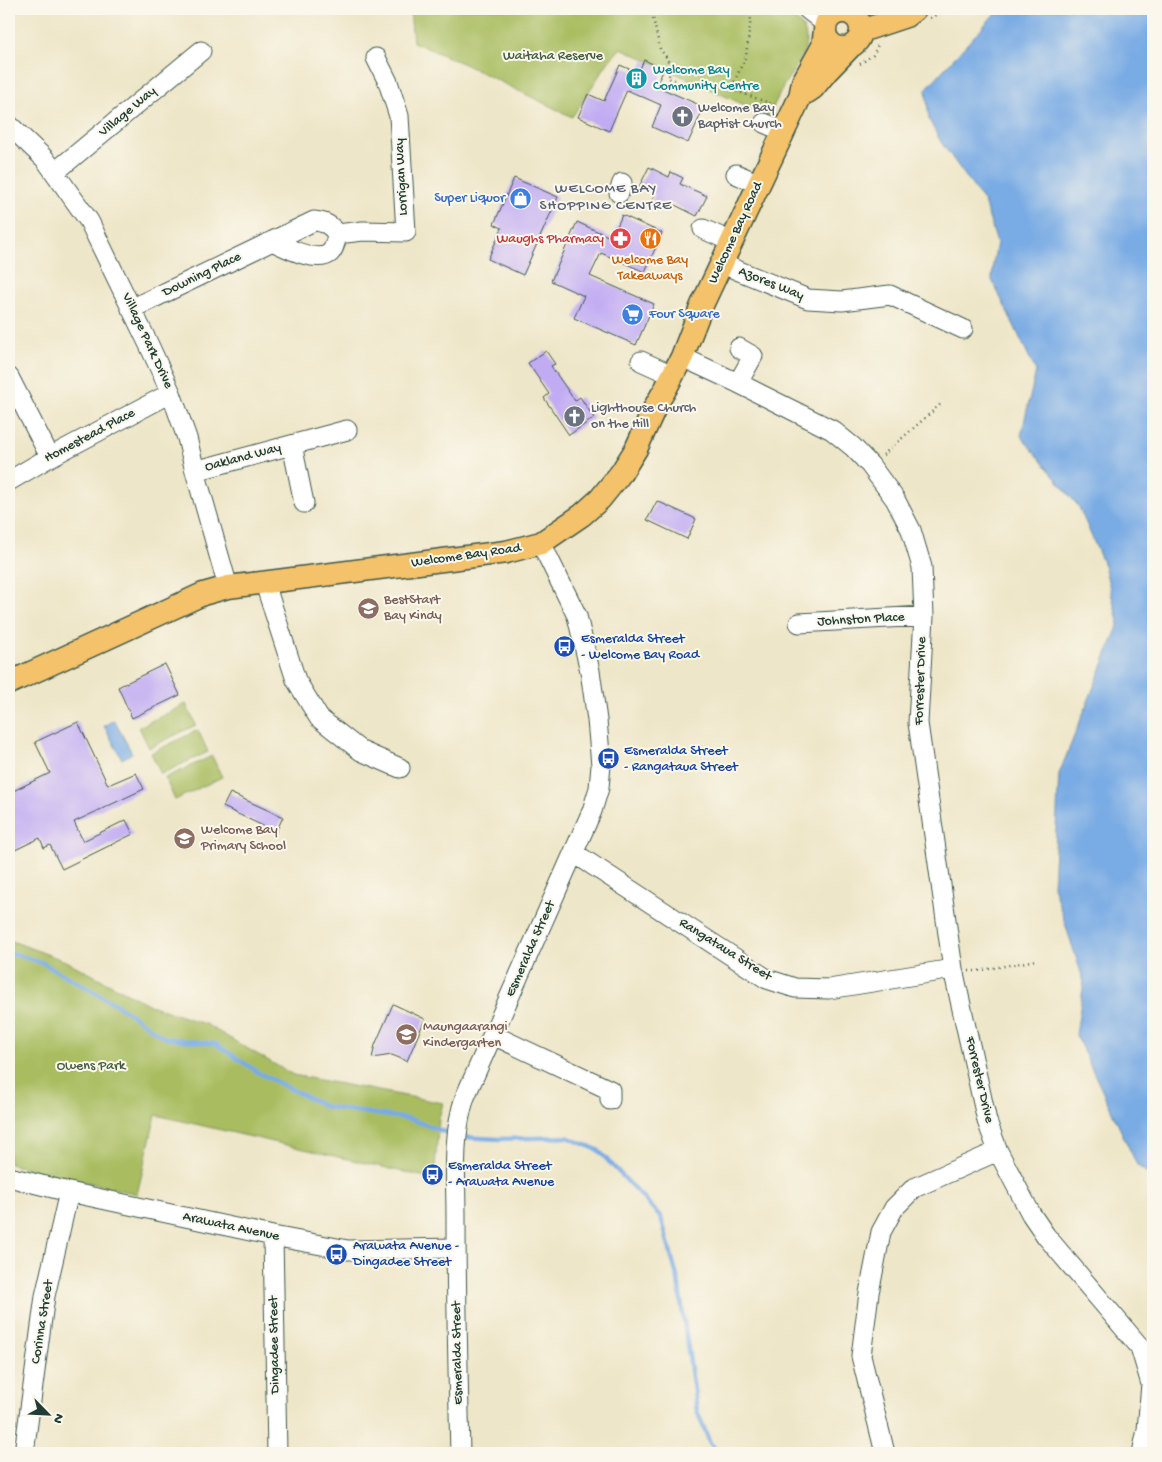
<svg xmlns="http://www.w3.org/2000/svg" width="1162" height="1462" font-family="'Gochi Hand',sans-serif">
<rect width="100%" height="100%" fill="#fbf7ec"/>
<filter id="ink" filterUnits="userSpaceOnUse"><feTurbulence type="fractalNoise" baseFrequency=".02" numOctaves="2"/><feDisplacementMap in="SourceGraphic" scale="10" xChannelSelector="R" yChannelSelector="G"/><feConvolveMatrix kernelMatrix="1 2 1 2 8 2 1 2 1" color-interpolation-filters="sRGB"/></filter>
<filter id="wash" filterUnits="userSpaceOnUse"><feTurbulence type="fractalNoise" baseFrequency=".0096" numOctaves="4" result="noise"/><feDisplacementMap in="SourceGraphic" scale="20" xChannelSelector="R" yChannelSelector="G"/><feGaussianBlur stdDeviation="1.12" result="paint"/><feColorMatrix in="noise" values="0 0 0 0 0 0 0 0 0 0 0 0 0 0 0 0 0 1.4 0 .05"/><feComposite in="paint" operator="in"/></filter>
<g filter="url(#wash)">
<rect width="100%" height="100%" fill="#eee6c8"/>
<path fill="#a9bd61" stroke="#647d4a" d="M410,9H767C777,13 794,16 801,25C816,45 794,69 784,85C779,95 774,106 768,116L621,48L609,61L572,117L464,64L413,42Z
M186,704L196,725L149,748L139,727Z
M198,730L208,752L161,774L151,753Z
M212,756L222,777L175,800L165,778Z
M9,940L68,962L150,1005L207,1025L293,1075L443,1103L439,1118L434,1179L156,1115L137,1194L9,1164Z"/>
<path fill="#79abe4" stroke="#4c748c" d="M999,9H1153V1178L1137,1165L1076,1035L1084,982L1053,886L1059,774L1119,624L1104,565L1079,507L1021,436L1036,371L992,280L993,264L997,243L984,202L941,142L929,120L926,89Z
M114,720L132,753L122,759L104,726Z"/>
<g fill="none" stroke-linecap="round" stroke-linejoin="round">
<path stroke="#79abe4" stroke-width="4.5" d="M9,952L43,963L117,1005L165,1038L216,1044L259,1073L326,1107L410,1119L453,1135
M461,1137L499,1139L567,1137L598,1150L661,1217L678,1280L697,1411L710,1443L719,1453"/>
</g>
<g id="blocks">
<path fill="#c1acf3" d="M644,60L664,69L656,86L704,107L688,143L652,127L661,105L627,90L609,131L578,117L588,94L604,101L620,65L638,73Z
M649,167L669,177L671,172L683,178L680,184L707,196L697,216L671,203L669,208L652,200L655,194L639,187Z
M514,178L558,197L523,275L488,259L502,228L494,224Z
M622,215L662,233L645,272L601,253L590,276L654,304L636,345L574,318L584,296L551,281L577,222L612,238Z
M546,351L555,364L551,366L575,401L580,397L594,418L569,435L544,398L549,394L528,363Z
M657,501L696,519L687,539L647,520Z
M165,664L180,695L132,718L118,687Z
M78,722L108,785L136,773L144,789L74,822L83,841L126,820L133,834L62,869L50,845L44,848L40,838L9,853V793L50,773L35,742Z
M230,793L283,817L276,832L223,807Z
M393,1004L425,1019L407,1061L392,1055L372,1058L375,1045Z"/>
</g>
</g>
<g filter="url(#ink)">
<use href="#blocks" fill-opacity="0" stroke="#3e564a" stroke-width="1"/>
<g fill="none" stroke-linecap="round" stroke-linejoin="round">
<defs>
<path id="minor" d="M807,9L826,24
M840,9L844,12
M764,123L783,131
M9,125L45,159L89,221L149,345L171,393L187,438L195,471L228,587
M55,172L201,51
M736,174L759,184
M619,193L622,183
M703,229L732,242
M337,234L363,231L406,232L399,116L388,82L376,58
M722,264L808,299L842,301L890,295L963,329
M131,309L314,221C325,222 331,225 337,234C336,240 335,248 330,253C317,264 285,247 272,241
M682,357L738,383L832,430L853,447L870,465L895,499L911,530L922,567L924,616L918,723L953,969L987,1121L998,1151L1031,1214L1046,1236L1140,1347L1151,1384L1147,1430L1142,1453
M641,361L672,375
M9,377L50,457
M738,383L753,356L739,348
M292,445L304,503
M195,471L347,430
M9,481L50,457L171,393
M266,582L268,593L296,680L319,718L361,751L400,768
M799,623L924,616
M574,853L767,979L795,988L829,989L953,969
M493,1035L610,1090V1100
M9,1177L69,1192L273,1236L348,1250L456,1248
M273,1236L277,1453
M24,1453L45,1296L69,1192
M460,1453C458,1375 456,1296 456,1218C456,1177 452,1136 465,1097L592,811L599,788L601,765L597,720L590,671L577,616L541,543
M885,1453L861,1356L869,1293L881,1232L894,1208L914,1188L998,1151"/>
<path id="major" d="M825 30a18 18 0 1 1 36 0a18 18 0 1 1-36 0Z
M861,31L906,16L915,9
M807,92L813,88L826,72L851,46
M9,683L203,594L228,587L506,552L541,543L582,515L600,499L621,473L636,449L656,405L666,388L682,357L702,305L800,97L803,82L823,46L825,30"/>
</defs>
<use href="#minor" stroke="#3e564a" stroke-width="21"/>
<use href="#major" stroke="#3e564a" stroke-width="25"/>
<path stroke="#3e564a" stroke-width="2.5" stroke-dasharray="1 4" stroke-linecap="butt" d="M651,9L660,49L667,58L671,70L668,78L675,80
M748,9L751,17L746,56L731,89L777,106
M930,18L939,13L941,9
M860,64L873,55L879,43
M883,455L942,403
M969,971H978L1036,960"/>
<use href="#minor" stroke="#fff" stroke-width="19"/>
<use href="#major" stroke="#f3c26a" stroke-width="22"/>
</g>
</g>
<defs>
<symbol id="building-disc" viewBox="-11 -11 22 22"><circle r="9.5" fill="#0f9aa8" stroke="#fbf7ec"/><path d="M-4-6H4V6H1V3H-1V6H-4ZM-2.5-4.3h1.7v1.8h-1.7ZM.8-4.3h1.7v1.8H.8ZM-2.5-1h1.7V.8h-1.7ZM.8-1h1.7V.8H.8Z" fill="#fff"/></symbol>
<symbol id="church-disc" viewBox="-11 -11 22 22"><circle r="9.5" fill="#6b7280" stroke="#fbf7ec"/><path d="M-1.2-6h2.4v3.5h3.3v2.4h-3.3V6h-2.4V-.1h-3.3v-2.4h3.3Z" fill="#fff"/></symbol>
<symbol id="shop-disc" viewBox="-11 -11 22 22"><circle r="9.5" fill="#3f7fe0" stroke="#fbf7ec"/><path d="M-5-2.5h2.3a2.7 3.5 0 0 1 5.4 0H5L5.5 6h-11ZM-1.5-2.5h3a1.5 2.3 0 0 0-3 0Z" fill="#fff"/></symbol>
<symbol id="restaurant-disc" viewBox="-11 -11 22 22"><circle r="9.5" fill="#e8710a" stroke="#fbf7ec"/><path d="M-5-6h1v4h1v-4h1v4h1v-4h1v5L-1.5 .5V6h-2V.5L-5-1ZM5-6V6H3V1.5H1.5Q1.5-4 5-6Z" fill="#fff"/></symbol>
<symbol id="pharmacy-disc" viewBox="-11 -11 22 22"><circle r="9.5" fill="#e0444e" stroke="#fbf7ec"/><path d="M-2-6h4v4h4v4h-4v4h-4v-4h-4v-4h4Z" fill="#fff"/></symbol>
<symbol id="supermarket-disc" viewBox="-11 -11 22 22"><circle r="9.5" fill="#3f7fe0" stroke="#fbf7ec"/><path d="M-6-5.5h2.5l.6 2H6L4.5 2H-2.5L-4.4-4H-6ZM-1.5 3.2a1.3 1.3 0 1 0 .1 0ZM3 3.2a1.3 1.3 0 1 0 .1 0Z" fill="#fff"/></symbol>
<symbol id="school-disc" viewBox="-11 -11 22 22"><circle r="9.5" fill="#8d6e63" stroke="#fbf7ec"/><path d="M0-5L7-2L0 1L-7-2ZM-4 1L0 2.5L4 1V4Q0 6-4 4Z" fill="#fff"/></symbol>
<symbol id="bus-disc" viewBox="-11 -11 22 22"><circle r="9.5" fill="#1a4fb4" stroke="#fbf7ec"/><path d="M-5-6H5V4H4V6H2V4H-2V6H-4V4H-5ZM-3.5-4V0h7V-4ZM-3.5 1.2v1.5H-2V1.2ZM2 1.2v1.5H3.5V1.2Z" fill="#fff"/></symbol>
</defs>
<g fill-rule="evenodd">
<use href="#building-disc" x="624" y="66" width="25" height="25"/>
<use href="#church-disc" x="670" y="104" width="25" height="25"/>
<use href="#shop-disc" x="508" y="186" width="25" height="25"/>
<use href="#restaurant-disc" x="638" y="226" width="25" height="25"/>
<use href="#pharmacy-disc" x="608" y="226" width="25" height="25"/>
<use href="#supermarket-disc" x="620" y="302" width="25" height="25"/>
<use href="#church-disc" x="562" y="404" width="25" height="25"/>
<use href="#school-disc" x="356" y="596" width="25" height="25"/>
<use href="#bus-disc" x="552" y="634" width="25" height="25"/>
<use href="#bus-disc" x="596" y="746" width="25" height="25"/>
<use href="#school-disc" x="172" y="826" width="25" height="25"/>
<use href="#school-disc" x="394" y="1022" width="25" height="25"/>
<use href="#bus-disc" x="420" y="1162" width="25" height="25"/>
<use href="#bus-disc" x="324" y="1242" width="25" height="25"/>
</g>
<g text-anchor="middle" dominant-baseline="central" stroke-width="4" stroke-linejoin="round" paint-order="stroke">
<g font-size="14" fill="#425d3f" stroke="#fbf7ec">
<text x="553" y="56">Waitaha Reserve</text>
<text x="91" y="1066">Owens Park</text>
</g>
<g font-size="14" fill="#0d838f" stroke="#fbf7ec" text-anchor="start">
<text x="653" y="70">Welcome Bay<tspan x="653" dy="16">Community Centre</tspan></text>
</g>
<g font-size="14" fill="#5b616d" stroke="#fbf7ec" text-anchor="start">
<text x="698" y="108">Welcome Bay<tspan x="698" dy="16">Baptist Church</tspan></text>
<text x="591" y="408">Lighthouse Church<tspan x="591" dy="16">on the Hill</tspan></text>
</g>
<g font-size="14" fill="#1f3d34" stroke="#fbf7ec">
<text transform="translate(128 112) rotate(-40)">Village Way</text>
<text transform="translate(402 177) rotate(-93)">Lorrigan Way</text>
<text transform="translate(736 233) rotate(-65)">Welcome Bay Road</text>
<text transform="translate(202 275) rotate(-26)">Downing Place</text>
<text transform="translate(771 284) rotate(22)">Azores Way</text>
<text transform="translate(147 341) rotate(65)">Village Park Drive</text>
<text transform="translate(90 436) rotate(-28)">Homestead Place</text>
<text transform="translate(243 458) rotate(-15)">Oakland Way</text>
<text transform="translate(466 556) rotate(-8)">Welcome Bay Road</text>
<text transform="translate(861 620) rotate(-3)">Johnston Place</text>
<text transform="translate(921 681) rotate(-88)">Forrester Drive</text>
<text transform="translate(531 949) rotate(-66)">Esmeralda Street</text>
<text transform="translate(725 950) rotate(32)">Rangataua Street</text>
<text transform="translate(979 1080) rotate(77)">Forrester Drive</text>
<text transform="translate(231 1227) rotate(12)">Arawata Avenue</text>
<text transform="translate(43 1322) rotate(-81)">Corinna Street</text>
<text transform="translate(275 1345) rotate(-91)">Dingadee Street</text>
<text transform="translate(458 1353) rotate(-91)">Esmeralda Street</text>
</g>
<g font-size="14" fill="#366cbe" stroke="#fbf7ec" text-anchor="end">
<text x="505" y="198">Super Liquor</text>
<text x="649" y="314" text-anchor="start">Four Square</text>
</g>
<g font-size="14" fill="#be3a42" stroke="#fbf7ec" text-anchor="end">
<text x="604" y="239">Waughs Pharmacy</text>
</g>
<g font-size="14" fill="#c56008" stroke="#fbf7ec">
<text x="650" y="260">Welcome Bay<tspan x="650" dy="16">Takeaways</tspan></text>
</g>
<g font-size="14" fill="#785e54" stroke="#fbf7ec" text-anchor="start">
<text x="384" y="600">BestStart<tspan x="384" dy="16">Bay Kindy</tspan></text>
<text x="201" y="830">Welcome Bay<tspan x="201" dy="16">Primary School</tspan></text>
<text x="423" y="1027">Maungaarangi<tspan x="423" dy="16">Kindergarten</tspan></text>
</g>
<g font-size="14" fill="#164399" stroke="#fbf7ec" text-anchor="start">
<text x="581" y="639">Esmeralda Street<tspan x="581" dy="16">- Welcome Bay Road</tspan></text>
<text x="624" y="751">Esmeralda Street<tspan x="624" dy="16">- Rangataua Street</tspan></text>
<text x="448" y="1166">Esmeralda Street<tspan x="448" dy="16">- Arawata Avenue</tspan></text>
<text x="353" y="1246">Arawata Avenue -<tspan x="353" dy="16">Dingadee Street</tspan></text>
</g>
<g font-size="15" letter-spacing="1" fill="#586477" stroke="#fbf7ec">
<text x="606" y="189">WELCOME BAY<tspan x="606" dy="17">SHOPPING CENTRE</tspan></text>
</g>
</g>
<rect width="1162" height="1462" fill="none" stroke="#fbf7ec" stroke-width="30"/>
<g transform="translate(48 1414) rotate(114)" stroke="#fbf7ec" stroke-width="4" paint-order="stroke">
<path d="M0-4L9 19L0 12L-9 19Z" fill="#1f3d34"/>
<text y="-8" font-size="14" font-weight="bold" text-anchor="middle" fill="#1f3d34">N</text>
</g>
</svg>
